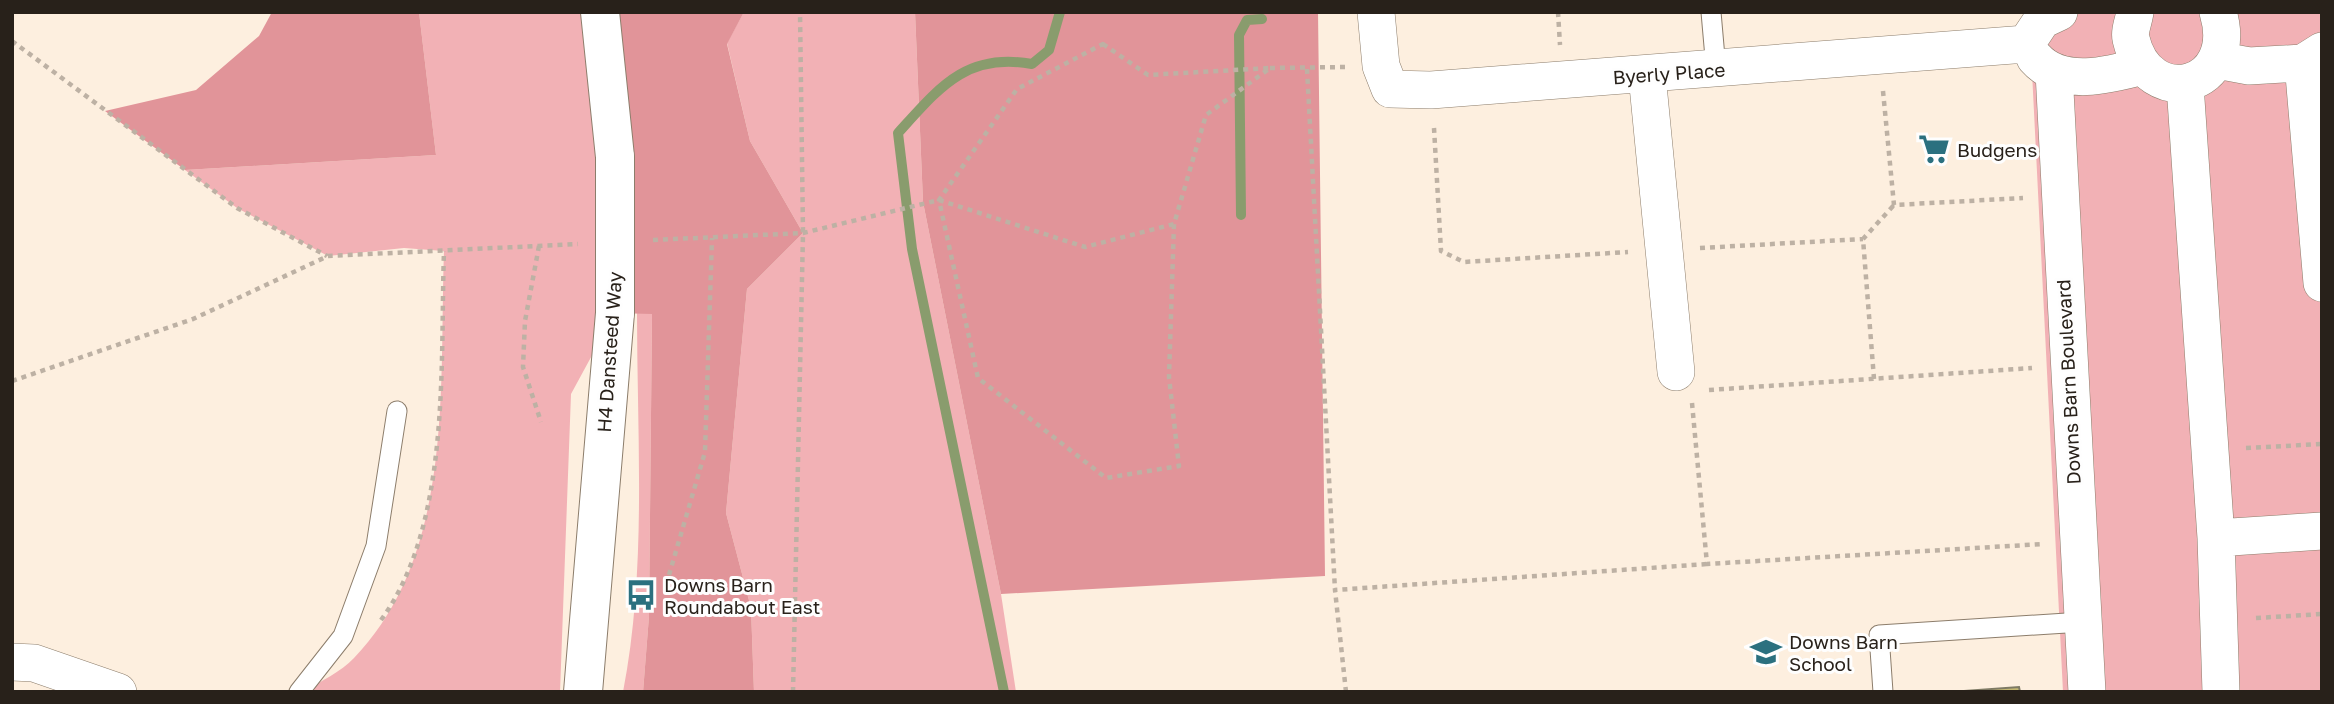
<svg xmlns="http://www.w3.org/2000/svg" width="2334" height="704" font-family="'Golos Text',sans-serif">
<rect width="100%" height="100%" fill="#fdefdf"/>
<path fill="#f2b1b5" d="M419,12H600L615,313L571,394L560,692H305C320,681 341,672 354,658C455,553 439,386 444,251L404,248L328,256L237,208L185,170L436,155Z
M744,12H915L923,202L1001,594L1016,692H754L751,608L726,513L747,289L803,233L750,141L727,43Z
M2029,12H2322V692H2063Z
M637,313H652L649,616L643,692H623C647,569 637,438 637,313Z"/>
<path fill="#e19499" d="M272,12H419L436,155L185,170L105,111L196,90L259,36Z
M600,12H744L727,44L750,141L803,233L747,289L726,513L751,608L754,692H643L649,616L652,314L615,313Z
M915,12H1318L1325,576L1001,594L923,202Z"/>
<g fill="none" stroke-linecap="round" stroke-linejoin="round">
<path stroke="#899c6d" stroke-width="10" d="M1241,215L1239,35L1247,20L1262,19
M1004,692L912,249L898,133C939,88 966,52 1032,64L1049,50L1060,12"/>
</g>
<path fill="#c3b770" stroke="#7e7a64" stroke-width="2" d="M2019,687L2020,692H1950Z"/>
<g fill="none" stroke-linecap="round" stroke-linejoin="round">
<defs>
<path id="lane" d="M1711,12L1716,69
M299,692L343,636L376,546L397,411
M1883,692L1879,635L2082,622"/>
<path id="street" d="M1376,12L1381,66L1390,89L1431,90L2026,44
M2135,12C2134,20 2129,31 2131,39C2148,112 2241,89 2218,12
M2026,44L2042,20L2059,12
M2035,58C2061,88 2110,75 2143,66
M2217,60L2249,66L2303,63L2322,51
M2303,63L2322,283
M2054,72L2087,692
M1647,75L1676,372
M2185,85L2216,538L2221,692
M2216,538L2322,531
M12,662L34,663L118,692"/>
<path id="secondary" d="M600,12L615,157
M583,692L615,313"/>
</defs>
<use href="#lane" stroke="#8c7d6b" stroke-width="21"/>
<use href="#street" stroke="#8c7d6b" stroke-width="38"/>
<use href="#secondary" stroke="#8c7d6b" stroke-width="40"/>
<path stroke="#bdb1a4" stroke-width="4.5" stroke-dasharray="5 5" stroke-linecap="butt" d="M1558,12L1560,45
M12,41L237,208L327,256
M1103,44L1148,75L1270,68L1206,115L1174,224L1169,377L1179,466L1106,478L978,378L939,200L1017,89Z
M1270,68L1346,67
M1307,69L1335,590
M1883,91L1894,205L2023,198
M1434,128L1441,251L1464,262L1628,252
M653,240L803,233L939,200L1085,247L1174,224
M539,246L525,321L523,367L541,422
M1700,248L1863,239
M1874,379L1863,239L1894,205
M12,381L193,319L328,256L578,244
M1709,390L2032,368
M1692,403L1707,564L2043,544
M2246,448L2322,444
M669,575L705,452L712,238
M2256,618L2322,614
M381,620C451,525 440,365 444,251
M793,692L803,233L800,12
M1346,692L1335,590L1707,564"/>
<use href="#lane" stroke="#fff" stroke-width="19"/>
<use href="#street" stroke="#fff" stroke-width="37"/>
<use href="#secondary" stroke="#fff" stroke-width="38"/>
<defs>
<path id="secondary-bridge" d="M615,313V157"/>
</defs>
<use href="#secondary-bridge" stroke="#8c7d6b" stroke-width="40" stroke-linecap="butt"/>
<use href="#secondary-bridge" stroke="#fff" stroke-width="38"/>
</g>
<defs>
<symbol id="supermarket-bare" viewBox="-9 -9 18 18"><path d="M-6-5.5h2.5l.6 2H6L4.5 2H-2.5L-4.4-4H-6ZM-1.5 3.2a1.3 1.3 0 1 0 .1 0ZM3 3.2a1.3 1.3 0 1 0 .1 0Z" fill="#2b707f" stroke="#fefefe" stroke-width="2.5" paint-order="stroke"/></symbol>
<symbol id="bus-bare" viewBox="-9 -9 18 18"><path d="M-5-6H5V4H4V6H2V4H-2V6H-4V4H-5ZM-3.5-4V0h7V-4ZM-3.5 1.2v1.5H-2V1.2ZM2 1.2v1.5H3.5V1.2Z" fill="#2b707f" stroke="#fefefe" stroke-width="2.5" paint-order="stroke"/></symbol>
<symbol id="school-bare" viewBox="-9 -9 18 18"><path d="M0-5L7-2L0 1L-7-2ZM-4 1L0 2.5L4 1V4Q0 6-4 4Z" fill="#2b707f" stroke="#fefefe" stroke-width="2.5" paint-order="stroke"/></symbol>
</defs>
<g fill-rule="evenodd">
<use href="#supermarket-bare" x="1912" y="127" width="44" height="44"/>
<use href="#bus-bare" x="619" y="573" width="44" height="44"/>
<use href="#school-bare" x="1744" y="630" width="44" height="44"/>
</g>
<g text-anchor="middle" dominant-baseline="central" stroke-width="6" stroke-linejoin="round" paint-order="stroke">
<g font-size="19" fill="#28211a" stroke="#fefefe">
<text transform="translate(1669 73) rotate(-4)">Byerly Place</text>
<text transform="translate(609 352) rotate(-86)">H4 Dansteed Way</text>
<text transform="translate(2068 382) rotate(-93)">Downs Barn Boulevard</text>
</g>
<g font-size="19" fill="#28211a" stroke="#fefefe" text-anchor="start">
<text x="1957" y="149">Budgens</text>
<text x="664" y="584">Downs Barn<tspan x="664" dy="22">Roundabout East</tspan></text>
<text x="1789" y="641">Downs Barn<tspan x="1789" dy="22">School</tspan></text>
</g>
</g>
<rect width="2334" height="704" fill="none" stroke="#28211a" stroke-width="28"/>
</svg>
